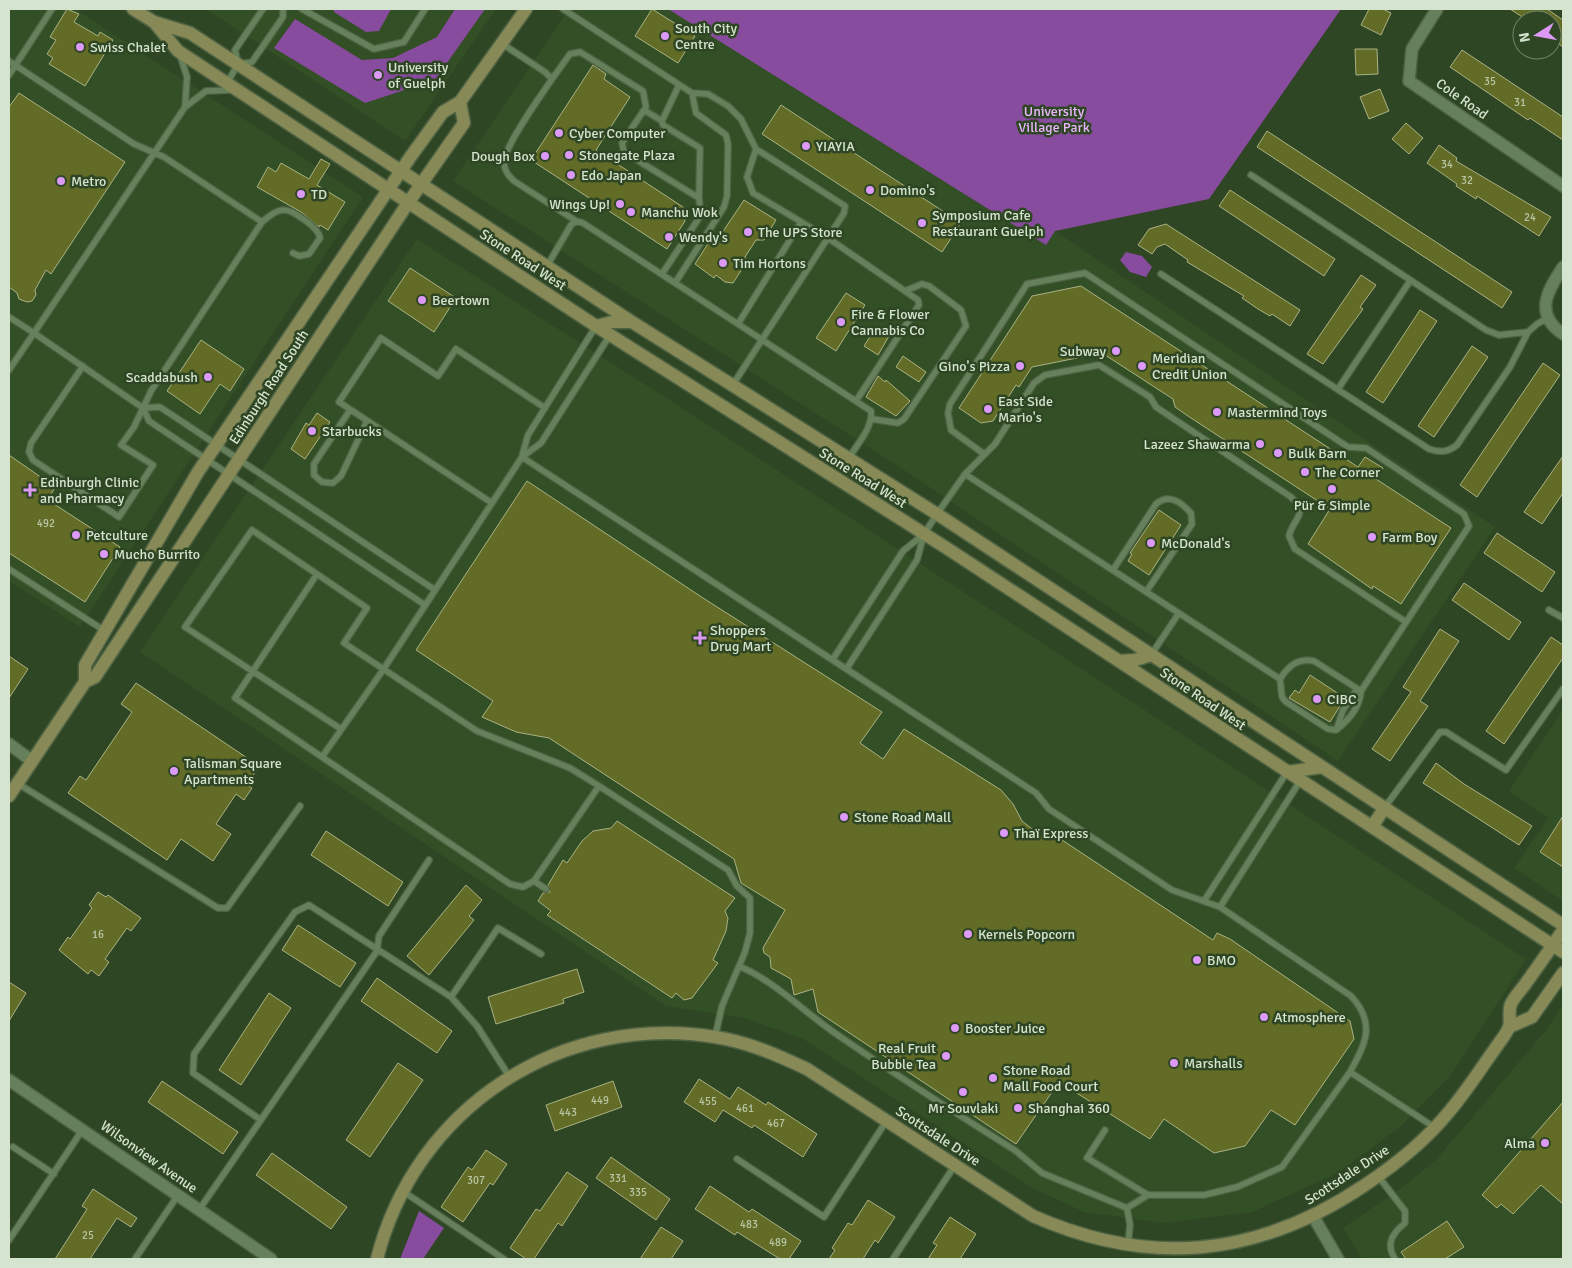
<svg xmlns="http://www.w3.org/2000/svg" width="1572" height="1268" font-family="Signika,sans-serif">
<rect width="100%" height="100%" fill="#2e4623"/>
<path fill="#334f26" d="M9,9H75L363,197L80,627L9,581Z
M206,9H496L405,141Z
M569,9H668L1045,244L1055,231L1495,527L1338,761L898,466L453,181Z
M417,239L665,397L1526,959L1451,1075L1400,1127L1338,1173L1252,1212L1164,1223L1084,1212L1032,1188L803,1039L744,1018L666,1006L140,652Z
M1563,710V901L1514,868L1548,818L1509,791Z
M1563,1004V1259H1362L1343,1228L1404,1186L1436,1160L1547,1029Z"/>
<path fill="#884c9e" d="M334,9H391L379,31L366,32L334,12Z
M455,9H485L435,80L365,103L274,48L295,19L362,60L393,58L437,37Z
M668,9H1341L1209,199L1055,231L1046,245Z
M1126,252L1142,256L1152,267L1146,277L1130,272L1120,260Z
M419,1211L444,1228L423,1259H400Z"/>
<path fill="#636c27" stroke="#aab284" d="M67,9L79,14L74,22L98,36L100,32L113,40L85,86L49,64L53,58L47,54L56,40L50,37Z
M652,9L695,36L678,63L635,36Z
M1369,9H1383L1391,13L1381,35L1361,25Z
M1510,9H1547L1563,20V47L1552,39V20H1527Z
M1355,49H1377L1378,74L1356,75Z
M1462,50L1563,117V140L1530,118L1528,120L1450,67Z
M593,65L606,74L604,79L630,97L596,150L683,207L685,221L667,249L531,160Z
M1380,89L1389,111L1369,119L1360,97Z
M19,93L125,162L51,274L46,270L35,290L36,295L32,301L27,302L19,299L17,293L9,287V107Z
M781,105L961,223L942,252L762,134Z
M1406,123L1423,138L1409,154L1392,139Z
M1267,131L1512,292L1502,308L1257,147Z
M1439,145L1457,158L1456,161L1551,217L1539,236L1477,196L1476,199L1456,186L1457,184L1427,163Z
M321,159L330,164L317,185L345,202L328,230L320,225L319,227L301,212L257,187L268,167L276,172L281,163L309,179Z
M1230,190L1335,259L1324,276L1219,206Z
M744,200L776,220L764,240H756L745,257L746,263L733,283L725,282L716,275L714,278L695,264L709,242L714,245Z
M1166,224L1300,310L1290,326L1272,314L1270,316L1258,309L1242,298L1244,296L1187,262L1188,260L1165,244L1157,247L1152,254L1138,245L1149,229Z
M410,268L456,298L434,332L388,301Z
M1361,275L1376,285L1360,307L1363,309L1323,364L1307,354Z
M1081,286L1358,467L1365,457L1383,468L1376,479L1451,528L1401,604L1373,586L1372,589L1308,544L1330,509L1188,416L1175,407L1173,399L1102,353L1032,367L1019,387L1016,385L993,421L981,423L959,408L1032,296Z
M846,293L865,305L836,351L816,338Z
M1420,310L1437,321L1383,403L1366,392Z
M876,327L889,336L878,355L864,346Z
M201,340L244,369L230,391L220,384L200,414L167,391Z
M1472,346L1488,357L1434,437L1418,426Z
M903,356L926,372L919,382L896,367Z
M1543,363L1560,375L1477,497L1460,485Z
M878,376L885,382L886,380L910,401L896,416L866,397Z
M317,413L330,422L305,459L291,449L306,423L309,425Z
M9,455L55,487L48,500L120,547L85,602L9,553Z
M1563,456V493L1542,524L1524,512Z
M527,481L703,598L882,712L860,743L883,759L904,729L1001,790L1013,804L1022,821L1046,840L1053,834L1213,940L1217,933L1230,939L1350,1021L1354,1039L1295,1125L1271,1110L1245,1146L1214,1153L1164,1119L1150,1139L1059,1082L1016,1144L818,1012L813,989L794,995L791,979L771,968L770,957L764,953L763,948L785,910L741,883L734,859L549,738L516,732L482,717L493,701L416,650Z
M1159,510L1181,525L1149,575L1128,561L1132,554L1130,553Z
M1497,533L1555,572L1542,592L1484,553Z
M1464,583L1521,622L1509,640L1452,600Z
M1440,629L1459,641L1420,701L1428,706L1390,761L1372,749L1411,692L1403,687Z
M1551,637L1563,645V658L1504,744L1486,731Z
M9,656L28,669L9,698Z
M1310,675L1345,698L1330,722L1289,698L1295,690L1299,693Z
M136,683L259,766L247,785L252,788L244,800L236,794L216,824L231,834L213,861L181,839L167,860L68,793L80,776L86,780L132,712L121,704Z
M1436,763L1464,784L1532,826L1519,845L1423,783Z
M1563,816V867L1540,852Z
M617,821L735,898L725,911L728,918L726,931L713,960L718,963L692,998L684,1000L676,993L672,998L547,915L551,911L538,901L543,893L550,892L548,885L563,860L567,863L582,841L593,831L611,828Z
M326,831L403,882L388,906L311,855Z
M466,885L482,900L469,916L474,920L429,975L407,956Z
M98,892L106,897L108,895L141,918L131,931L127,928L105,959L109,962L99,976L91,970L88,974L59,950L68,937L70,939L92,908L89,905Z
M298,925L356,963L340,987L282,950Z
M577,969L584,992L563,999L564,1003L496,1024L488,997Z
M377,978L452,1031L437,1053L361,1001Z
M9,982L26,993L9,1021Z
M269,993L291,1008L241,1085L219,1070Z
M398,1063L423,1080L370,1157L346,1140Z
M699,1079L730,1099L738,1087L766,1105L768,1102L817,1134L803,1157L754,1125L752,1128L723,1110L715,1122L684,1102Z
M162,1081L238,1132L223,1154L148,1102Z
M613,1081L622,1107L555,1131L546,1105Z
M1563,1102V1204L1541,1185L1513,1214L1501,1204L1497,1208L1482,1195Z
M486,1150L507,1164L493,1185L490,1183L463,1222L441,1207L468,1167L472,1170Z
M272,1153L347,1207L331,1229L256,1175Z
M611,1157L670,1199L656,1220L596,1178Z
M567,1172L588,1186L562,1226L558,1223L534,1259H526L510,1248L536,1209L540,1211Z
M710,1186L749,1212L752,1209L801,1241L789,1259H780L737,1232L735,1235L695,1209Z
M93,1189L137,1218L131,1227L117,1218L90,1259H55L87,1209L82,1206Z
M868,1200L895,1217L878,1243L875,1240L863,1259H829L835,1250L832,1248L848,1223L852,1225Z
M950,1217L976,1234L960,1259H928L937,1245L933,1243Z
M1447,1221L1464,1247L1445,1259H1406L1401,1252Z
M661,1227L683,1241L671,1259H640Z"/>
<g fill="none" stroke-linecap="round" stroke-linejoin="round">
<defs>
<path id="lane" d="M302,9L374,49L404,42L425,9
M563,9L692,93L708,94L728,106L741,119L756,149L845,206L844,213L732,386
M501,43L545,72L552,79C542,94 502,149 504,164C505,172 509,176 514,181L576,221
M180,55L187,77L185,107
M9,61L134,144L164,157L262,222L151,391L134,427L121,445L153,465L119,517L33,460L29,452L31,443L83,366
M240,64L252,62L283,17V9
M9,75L52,9
M552,79L570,54L580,52L643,91L646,107L622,143L624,152L699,198L701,215L662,274
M227,83L238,64L235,50L263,9
M679,85L662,121L663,125L700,148L699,198
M232,90L206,91L185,107L34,333L143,408L149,421L425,605
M644,110L662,121
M756,149L747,177L753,193L828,238L918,300L919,305L856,401
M1251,175L1486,330L1499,335L1528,332
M262,222C267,218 275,210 283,210C292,209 319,228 320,238L309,254L299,256L293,253
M801,222L738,324L871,411C873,428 857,444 849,458
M547,266L571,225L576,221L583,223L738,324
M1161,274L1429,449C1440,453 1448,452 1457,445L1510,367L1528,332L1537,324L1548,318
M675,283L724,207L727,196L728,144L726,135L696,113L692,93
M9,317L34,333L9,370
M1338,389L1410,281
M143,408L160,407L435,590
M350,410L314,464V475L322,482L333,483L341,476L367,421
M872,419L898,423L904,419L966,326L961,310L929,286L922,284L905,291
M984,454L951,430L948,413L950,404L1027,284L1085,273L1348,447L1366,448L1464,514L1469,526L1361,691C1360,708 1349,720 1336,730L1328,729L1286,702L1282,697L1280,679C1289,665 1298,658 1314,661L1361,691
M522,456L528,435L596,326
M522,457L541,443L610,335
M965,474L1280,679
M492,503L339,402L381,338L438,376L456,349L545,408
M9,569L105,631
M1113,570L1156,504C1169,493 1181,502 1191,513L1192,524L1146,592
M317,574L235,698L322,757
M1549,610L1563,618
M1151,655L1179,613
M833,659L903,551L924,534
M847,668L917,560L924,534L937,514L965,474L995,444L1034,383L1045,375L1099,365L1150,397L1156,407L1291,497C1310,514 1293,518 1289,536L1295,549L1406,622
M1337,728L1343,710L1357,689
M341,729L185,627L252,530L367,608L344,643L477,731L570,768L599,786
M17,783L218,908H227L300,806
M1385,807L1440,732H1446L1506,770L1563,689
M534,881L546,889
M1204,901L1287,772
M1220,907L1300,781
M739,966C774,981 801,1009 832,1031C892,1073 954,1112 1016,1151L1042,1173L1127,1208L1130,1225L1128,1245
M451,997L498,928L541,954
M715,1037L722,1006L745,952L750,933V898L737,886L728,870L599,786L534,881L523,887L510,884L322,757L383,670L522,457L1036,793L1049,809L1172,890L1220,907L1351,996C1376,1023 1366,1043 1350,1072L1434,1127
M261,1120L193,1073L194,1054L295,912L309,905L451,997L477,1026L509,1076
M1105,1130L1087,1158L1148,1195H1204L1237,1187L1282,1167L1350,1072
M13,1147L54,1174
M737,1159L824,1217L887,1120
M1378,1176L1405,1211V1223C1393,1233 1385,1243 1395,1259
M404,1192L504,1259
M1127,1208L1148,1195
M199,1210L377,951L379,936L429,860
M9,1240L83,1129
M135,1259L178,1195
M893,1259L955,1165"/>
<path id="street" d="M1437,9L1412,49L1409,81L1563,186
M1563,267C1548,290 1533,314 1563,334
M9,744L32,761
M9,1080L271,1259
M1313,1216L1338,1259"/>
<path id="secondary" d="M133,9L154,22L190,33L632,322L937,514L1563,925
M154,22L178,51L596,326L945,547L1563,952
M596,326L612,322H632
M1120,661L1135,660L1151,655
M85,682V665L198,472L411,156L443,112L460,102L526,9
M1287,772L1322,767
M9,796L85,682L95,677L105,662L408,203L464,123L460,102
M1372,827L1385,807
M1509,1027L1532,1017L1563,973
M377,1259C415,1108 561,1012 715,1037C748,1042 777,1055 807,1069L1033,1216C1151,1268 1258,1257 1365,1185C1395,1165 1425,1141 1448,1113C1466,1092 1481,1068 1497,1046C1501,1040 1507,1033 1509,1027C1511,1020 1508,1011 1511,1004C1514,997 1522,989 1526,983C1539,965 1551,948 1563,930"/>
</defs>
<use href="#lane" stroke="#4f6344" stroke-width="8"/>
<use href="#street" stroke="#4f6344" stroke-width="14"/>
<use href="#secondary" stroke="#4f6344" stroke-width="15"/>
<use href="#lane" stroke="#66805b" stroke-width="5.5"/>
<use href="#street" stroke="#66805b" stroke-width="11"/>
<use href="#secondary" stroke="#878956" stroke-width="12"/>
</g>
<g fill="#dc99f5" stroke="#2e4623" stroke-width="2">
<circle cx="665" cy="36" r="5"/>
<circle cx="80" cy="47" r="5"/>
<circle cx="378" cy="75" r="5"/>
<circle cx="559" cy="133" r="5"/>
<circle cx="806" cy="146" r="5"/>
<circle cx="569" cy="155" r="5"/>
<circle cx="545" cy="156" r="5"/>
<circle cx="571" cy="175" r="5"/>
<circle cx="61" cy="181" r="5"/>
<circle cx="870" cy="190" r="5"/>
<circle cx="301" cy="194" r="5"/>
<circle cx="620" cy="204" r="5"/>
<circle cx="631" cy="212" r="5"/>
<circle cx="922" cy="223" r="5"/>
<circle cx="748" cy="232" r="5"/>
<circle cx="669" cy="237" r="5"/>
<circle cx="723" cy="263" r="5"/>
<circle cx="422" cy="300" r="5"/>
<circle cx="841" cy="322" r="5"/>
<circle cx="1116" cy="351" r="5"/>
<circle cx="1020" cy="366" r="5"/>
<circle cx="1142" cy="366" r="5"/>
<circle cx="208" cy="377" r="5"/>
<circle cx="988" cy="409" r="5"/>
<circle cx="1217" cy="412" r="5"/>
<circle cx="312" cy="431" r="5"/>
<circle cx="1260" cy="444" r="5"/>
<circle cx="1278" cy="453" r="5"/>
<circle cx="1305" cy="472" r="5"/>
<circle cx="1332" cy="489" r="5"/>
<path d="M27.5 482.5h5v5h5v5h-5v5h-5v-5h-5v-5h5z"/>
<circle cx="76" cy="535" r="5"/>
<circle cx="1372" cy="537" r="5"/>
<circle cx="1151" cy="543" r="5"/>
<circle cx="104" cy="554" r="5"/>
<path d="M697.5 630.5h5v5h5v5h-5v5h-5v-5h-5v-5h5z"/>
<circle cx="1317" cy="699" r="5"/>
<circle cx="174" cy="771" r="5"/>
<circle cx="844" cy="817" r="5"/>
<circle cx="1004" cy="833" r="5"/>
<circle cx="968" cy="934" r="5"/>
<circle cx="1197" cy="960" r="5"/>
<circle cx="1264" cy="1017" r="5"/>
<circle cx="955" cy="1028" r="5"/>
<circle cx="946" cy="1056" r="5"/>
<circle cx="1174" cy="1063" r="5"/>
<circle cx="993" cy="1078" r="5"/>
<circle cx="963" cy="1092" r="5"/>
<circle cx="1018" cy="1108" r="5"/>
<circle cx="1545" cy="1143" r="5"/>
</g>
<g text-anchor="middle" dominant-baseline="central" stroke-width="5" stroke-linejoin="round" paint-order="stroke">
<g font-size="11" fill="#b8c6a5">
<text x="1490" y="81">35</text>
<text x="1520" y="102">31</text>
<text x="1447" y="164">34</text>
<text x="1467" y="180">32</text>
<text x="1530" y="217">24</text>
<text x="46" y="523">492</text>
<text x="98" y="934">16</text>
<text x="600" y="1100">449</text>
<text x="708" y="1101">455</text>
<text x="745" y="1108">461</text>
<text x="568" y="1112">443</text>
<text x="776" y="1123">467</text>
<text x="618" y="1178">331</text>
<text x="476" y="1180">307</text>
<text x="638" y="1192">335</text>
<text x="749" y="1224">483</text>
<text x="88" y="1235">25</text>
<text x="778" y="1242">489</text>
</g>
<g font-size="14" fill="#d5e4cf" stroke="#2e4623" text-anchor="start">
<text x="675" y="28">South City<tspan x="675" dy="16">Centre</tspan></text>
<text x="90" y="47">Swiss Chalet</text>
<text x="388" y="67">University<tspan x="388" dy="16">of Guelph</tspan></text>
<text x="569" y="133">Cyber Computer</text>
<text x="816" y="146">YIAYIA</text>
<text x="579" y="155">Stonegate Plaza</text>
<text x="535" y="156" text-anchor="end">Dough Box</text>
<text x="581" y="175">Edo Japan</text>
<text x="71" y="181">Metro</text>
<text x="880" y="190">Domino's</text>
<text x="311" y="194">TD</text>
<text x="610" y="204" text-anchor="end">Wings Up!</text>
<text x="641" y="212">Manchu Wok</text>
<text x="932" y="215">Symposium Cafe<tspan x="932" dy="16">Restaurant Guelph</tspan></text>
<text x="758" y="232">The UPS Store</text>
<text x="679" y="237">Wendy's</text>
<text x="733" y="263">Tim Hortons</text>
<text x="432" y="300">Beertown</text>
<text x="851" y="314">Fire &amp; Flower<tspan x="851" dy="16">Cannabis Co</tspan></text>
<text x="1106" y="351" text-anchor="end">Subway</text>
<text x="1152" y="358">Meridian<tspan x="1152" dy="16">Credit Union</tspan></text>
<text x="1010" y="366" text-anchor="end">Gino's Pizza</text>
<text x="198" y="377" text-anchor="end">Scaddabush</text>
<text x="998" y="401">East Side<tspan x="998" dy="16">Mario's</tspan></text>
<text x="1227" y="412">Mastermind Toys</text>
<text x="322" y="431">Starbucks</text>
<text x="1250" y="444" text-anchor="end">Lazeez Shawarma</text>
<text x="1288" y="453">Bulk Barn</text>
<text x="1315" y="472">The Corner</text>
<text x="40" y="482">Edinburgh Clinic<tspan x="40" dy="16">and Pharmacy</tspan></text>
<text x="1332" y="505" text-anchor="middle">Pür &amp; Simple</text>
<text x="86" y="535">Petculture</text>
<text x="1382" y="537">Farm Boy</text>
<text x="1161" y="543">McDonald's</text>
<text x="114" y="554">Mucho Burrito</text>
<text x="710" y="630">Shoppers<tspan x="710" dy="16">Drug Mart</tspan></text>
<text x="1327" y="699">CIBC</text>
<text x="184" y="763">Talisman Square<tspan x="184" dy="16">Apartments</tspan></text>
<text x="854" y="817">Stone Road Mall</text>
<text x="1014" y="833">Thaï Express</text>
<text x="978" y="934">Kernels Popcorn</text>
<text x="1207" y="960">BMO</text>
<text x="1274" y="1017">Atmosphere</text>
<text x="965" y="1028">Booster Juice</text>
<text x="936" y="1048" text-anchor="end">Real Fruit<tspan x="936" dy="16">Bubble Tea</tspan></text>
<text x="1184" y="1063">Marshalls</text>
<text x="1003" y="1070">Stone Road<tspan x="1003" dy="16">Mall Food Court</tspan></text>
<text x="963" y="1108" text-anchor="middle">Mr Souvlaki</text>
<text x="1028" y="1108">Shanghai 360</text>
<text x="1535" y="1143" text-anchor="end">Alma</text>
</g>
<g font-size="14" fill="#d5e4cf" stroke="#2e4623">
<text transform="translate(1462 99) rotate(35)">Cole Road</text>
<text transform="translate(523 260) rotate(33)">Stone Road West</text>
<text transform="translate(269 387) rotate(-57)">Edinburgh Road South</text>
<text transform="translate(863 478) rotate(32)">Stone Road West</text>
<text transform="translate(1203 699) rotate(34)">Stone Road West</text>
<text transform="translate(938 1136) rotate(33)">Scottsdale Drive</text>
<text transform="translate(149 1157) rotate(35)">Wilsonview Avenue</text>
<text transform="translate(1347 1175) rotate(-33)">Scottsdale Drive</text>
</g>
<g font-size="14" fill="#eab7fe" stroke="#2e4623">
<text x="1054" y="111">University<tspan x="1054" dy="16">Village Park</tspan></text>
</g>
</g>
<rect width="1572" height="1268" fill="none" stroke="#d5e4cf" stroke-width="20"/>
<g transform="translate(1537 35) rotate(259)"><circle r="24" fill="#2e4623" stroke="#718568"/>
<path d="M0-4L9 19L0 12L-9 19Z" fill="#dc99f5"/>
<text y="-8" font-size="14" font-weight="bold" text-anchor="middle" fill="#d5e4cf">N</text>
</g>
</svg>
